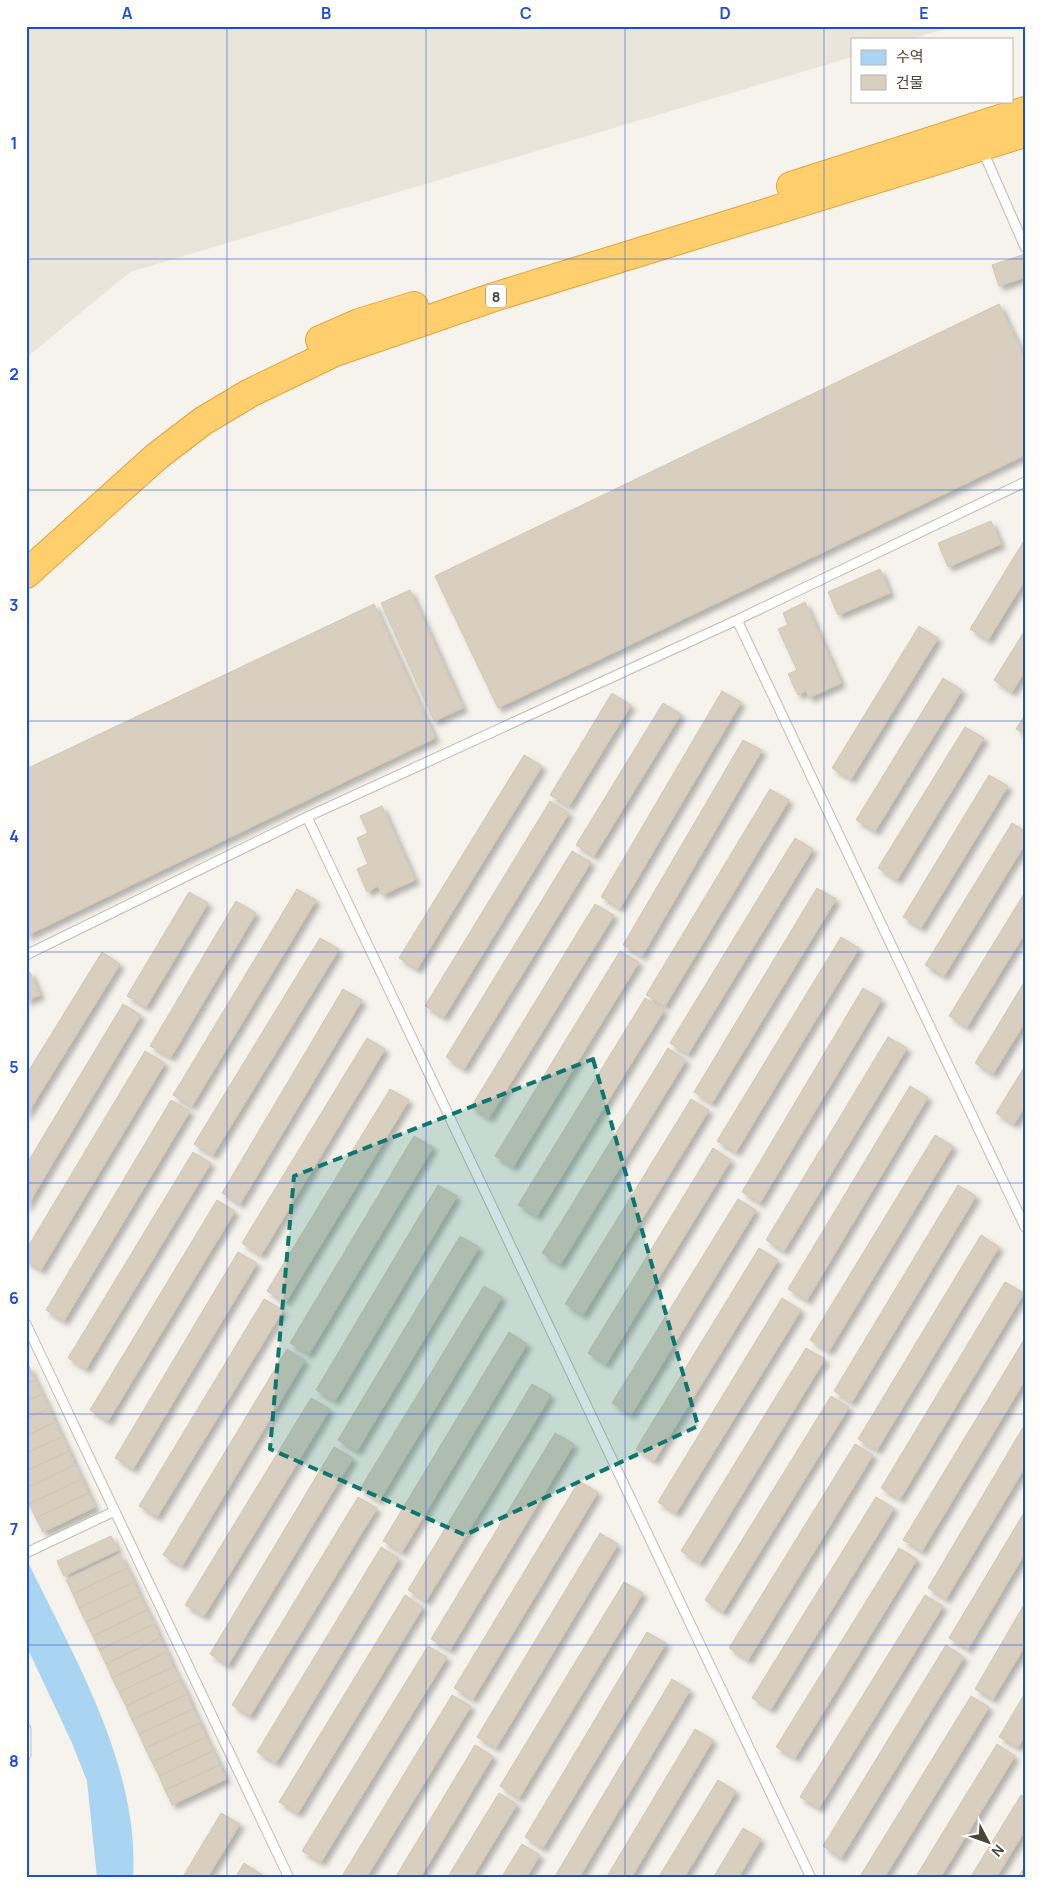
<svg xmlns="http://www.w3.org/2000/svg" width="1051" height="1904" font-family="Manrope,'Noto Sans KR',sans-serif">
<defs>
<filter id="shadow"><feDropShadow dx="4.5" dy="4.5" stdDeviation="2.5" flood-color="#0004"/></filter>
</defs>
<rect width="100%" height="100%" fill="#f6f3ec"/>
<path fill="#eae5da" d="M31,26H954L912,39H852V57L130,272L26,358V29Z"/>
<path fill="#a9d4f2" d="M26,1558C73,1656 140,1766 133,1878H97L87,1781L72,1743L26,1645Z"/>
<path fill="#d8cfc1" stroke="#d3c7b4" filter="url(#shadow)" d="M1025,254V277L999,286L992,265Z
M999,304L1025,359V455L498,708L435,576Z
M991,521L1001,544L948,567L938,543Z
M1025,539V580L988,640L970,629Z
M880,569L890,593L838,615L828,592Z
M410,590L463,708L434,721L381,603Z
M805,602L841,683L809,698L806,691L798,695L788,674L797,670L778,629L788,625L783,613Z
M374,604L435,738L26,936V769Z
M919,626L938,638L851,779L832,768Z
M1025,630V671L1012,692L994,680Z
M943,678L962,690L875,831L856,820Z
M722,691L741,702L620,908L601,897Z
M612,693L631,705L569,806L550,795Z
M663,703L681,714L594,856L576,845Z
M1025,715V734L1016,729Z
M965,727L984,738L897,880L878,868Z
M743,740L762,750L642,956L623,945Z
M524,755L542,766L417,969L399,958Z
M989,775L1008,786L921,928L903,917Z
M770,789L789,800L665,1006L646,995Z
M550,801L569,813L444,1017L425,1006Z
M382,806L415,880L382,895L378,886L367,892L357,869L368,864L357,838L368,833L360,816Z
M1012,823L1025,831V844L944,976L925,965Z
M795,838L813,849L688,1054L670,1043Z
M572,851L591,862L464,1069L446,1057Z
M817,888L836,899L712,1103L694,1092Z
M297,889L316,900L192,1106L173,1095Z
M189,892L208,903L146,1007L127,996Z
M1025,892V933L967,1027L949,1016Z
M236,901L256,913L171,1057L150,1046Z
M595,904L614,915L489,1118L471,1107Z
M841,937L859,948L736,1152L717,1141Z
M320,938L339,949L213,1155L194,1144Z
M620,951L639,962L513,1167L495,1156Z
M102,952L120,964L26,1116V1075Z
M30,972L40,995L26,1001V973Z
M1025,981V1022L993,1074L975,1063Z
M863,988L882,999L760,1203L742,1192Z
M343,989L362,1000L240,1204L222,1193Z
M645,998L664,1010L537,1216L518,1205Z
M123,1004L141,1015L26,1208V1165Z
M888,1037L907,1048L784,1251L766,1240Z
M367,1038L385,1049L261,1255L242,1243Z
M668,1048L686,1060L560,1265L542,1253Z
M145,1051L165,1063L41,1270L26,1261V1250Z
M1025,1066V1107L1014,1124L996,1113Z
M910,1086L928,1097L807,1300L788,1289Z
M390,1089L409,1100L286,1302L267,1291Z
M691,1099L709,1110L583,1315L565,1304Z
M171,1100L190,1111L64,1321L46,1310Z
M935,1135L953,1146L829,1351L810,1340Z
M414,1136L433,1147L309,1354L290,1343Z
M713,1148L731,1160L606,1364L588,1353Z
M193,1152L211,1163L86,1369L68,1358Z
M438,1185L457,1196L335,1401L316,1390Z
M958,1185L976,1196L852,1402L834,1391Z
M738,1199L756,1210L631,1415L612,1403Z
M217,1200L235,1211L108,1421L90,1410Z
M981,1235L999,1247L877,1450L858,1439Z
M460,1236L479,1247L357,1451L338,1440Z
M759,1248L778,1260L654,1461L636,1449Z
M238,1252L257,1263L133,1469L115,1458Z
M1005,1282L1024,1293L900,1499L881,1488Z
M484,1286L502,1297L379,1501L360,1489Z
M782,1298L801,1310L676,1513L658,1502Z
M264,1299L283,1310L157,1517L139,1506Z
M509,1332L527,1344L402,1552L383,1541Z
M1025,1338V1380L922,1551L903,1540Z
M806,1348L825,1359L700,1563L681,1551Z
M287,1349L305,1360L182,1566L163,1555Z
M29,1366L35,1380L26,1384V1367Z
M35,1380L42,1394L26,1402V1384Z
M532,1384L551,1395L426,1601L408,1590Z
M42,1394L49,1408L26,1419V1402Z
M831,1396L849,1407L723,1612L705,1600Z
M311,1398L330,1409L204,1616L185,1605Z
M49,1408L55,1422L26,1436V1419Z
M55,1422L62,1437L26,1453V1436Z
M1025,1424V1467L946,1599L928,1588Z
M555,1433L574,1444L450,1650L431,1639Z
M62,1437L69,1451L26,1471V1453Z
M855,1444L873,1455L748,1660L729,1648Z
M334,1447L353,1458L228,1665L210,1654Z
M69,1451L75,1465L26,1488V1471Z
M75,1465L82,1479L29,1504L26,1488Z
M82,1479L88,1493L36,1518L29,1504Z
M579,1481L598,1492L473,1699L454,1688Z
M88,1493L95,1507L43,1532L36,1518Z
M358,1497L377,1508L250,1716L232,1705Z
M876,1497L894,1508L771,1709L752,1698Z
M1025,1511V1553L968,1649L949,1638Z
M600,1533L618,1544L496,1748L477,1737Z
M111,1536L118,1550L64,1576L57,1561Z
M381,1547L399,1558L276,1763L257,1752Z
M899,1548L917,1559L795,1758L776,1747Z
M120,1554L127,1568L73,1594L66,1580Z
M127,1568L134,1582L79,1608L73,1594Z
M134,1582L140,1596L86,1622L79,1608Z
M624,1582L643,1593L519,1798L500,1786Z
M405,1595L423,1607L298,1813L279,1802Z
M925,1595L943,1606L819,1808L800,1797Z
M140,1596L147,1610L93,1636L86,1622Z
M1025,1603V1646L993,1699L975,1689Z
M147,1610L154,1624L99,1650L93,1636Z
M154,1624L160,1638L106,1664L99,1650Z
M647,1632L666,1643L543,1848L525,1837Z
M160,1638L167,1652L112,1678L106,1664Z
M946,1645L964,1657L841,1858L823,1846Z
M428,1646L447,1657L321,1862L302,1851Z
M167,1652L173,1667L119,1692L112,1678Z
M173,1667L180,1680L126,1706L119,1692Z
M672,1679L690,1690L579,1878H554Z
M180,1680L187,1694L132,1720L126,1706Z
M1025,1693V1736L1018,1747L999,1737Z
M187,1694L193,1709L139,1734L132,1720Z
M452,1695L471,1706L366,1878H341Z
M971,1696L989,1707L884,1878H859Z
M193,1709L200,1723L145,1748L139,1734Z
M200,1723L206,1737L152,1762L145,1748Z
M695,1729L713,1740L631,1878H606Z
M206,1737L213,1751L159,1776L152,1762Z
M997,1744L1015,1756L940,1878H915Z
M475,1745L493,1756L420,1878H395Z
M213,1751L220,1765L165,1790L159,1776Z
M220,1765L226,1779L172,1805L165,1790Z
M718,1780L736,1791L684,1878H658Z
M499,1793L517,1804L472,1878H447Z
M1021,1795L1025,1797V1830L996,1878H970Z
M221,1813L240,1824L207,1878H182Z
M743,1828L761,1839L738,1878H713Z
M522,1844L540,1855L526,1878H501Z
M244,1863L262,1875L260,1878H235Z
M1025,1866V1878H1018Z"/>
<g fill="none" stroke-linecap="round" stroke-linejoin="round">
<defs>
<path id="service" d="M982,149L1025,247
M737,620L1025,1227
M307,817L811,1878
M26,955L307,817L737,620L1025,482
M26,1324L289,1878
M26,1553L115,1511
M26,1729V1755"/>
<path id="motorway" d="M791,186L1025,111
M320,340L359,323L414,306
M26,574L156,457L203,421L250,393L335,352L494,297L1025,133"/>
</defs>
<use href="#service" stroke="#c2bbae" stroke-width="11"/>
<use href="#motorway" stroke="#e0a43c" stroke-width="30"/>
<use href="#service" stroke="#fff" stroke-width="9"/>
<use href="#motorway" stroke="#ffcf6e" stroke-width="28"/>
</g>
<path fill="#0f766e" fill-opacity="0.2" stroke="#0f766e" stroke-width="4" stroke-dasharray="10 6" stroke-linejoin="round" d="M593,1059L698,1426L465,1535L270,1449L294,1176Z"/>
<path fill="none" stroke="#1d4ed8" stroke-width="1" stroke-opacity="0.55" d="M227,26V1878M426,26V1878M625,26V1878M824,26V1878M26,259H1025M26,490H1025M26,721H1025M26,952H1025M26,1183H1025M26,1414H1025M26,1645H1025"/>
<g text-anchor="middle" dominant-baseline="central" stroke-width="4" stroke-linejoin="round" paint-order="stroke">
<rect fill="#fff" stroke="#817c74" stroke-width="1" x="486" y="284.5" width="20" height="23" rx="4"/>
<g font-size="14" font-weight="bold" fill="#4b4439">
<text x="496" y="296">8</text>
</g>
</g>
<rect width="1051" height="1904" fill="none" stroke="#ffffff" stroke-width="55"/>
<rect x="851" y="38" width="162" height="65" fill="#ffffff" stroke="#b7b4b0"/>
<rect x="861" y="50" width="25" height="15" fill="#a9d4f2" stroke="#b7b4b0"/>
<text x="896" y="62" font-size="15" fill="#4b4439">수역</text>
<rect x="861" y="75" width="25" height="15" fill="#d8cfc1" stroke="#b7b4b0"/>
<text x="896" y="88" font-size="15" fill="#4b4439">건물</text>
<g transform="translate(988 1842) rotate(131)" stroke="#ffffff" stroke-width="4" paint-order="stroke">
<path d="M0-4L9 19L0 12L-9 19Z" fill="#4b4439"/>
<text y="-8" font-size="14" font-weight="bold" text-anchor="middle" fill="#4b4439">N</text>
</g>
<rect x="28" y="28" width="996" height="1848" fill="none" stroke="#1d4ed8" stroke-width="2"/>
<g font-size="16" text-anchor="middle" font-weight="bold" fill="#1d4ed8">
<text x="127" y="19">A</text>
<text x="326" y="19">B</text>
<text x="526" y="19">C</text>
<text x="725" y="19">D</text>
<text x="924" y="19">E</text>
<text x="14" y="149">1</text>
<text x="14" y="380">2</text>
<text x="14" y="611">3</text>
<text x="14" y="842">4</text>
<text x="14" y="1073">5</text>
<text x="14" y="1304">6</text>
<text x="14" y="1535">7</text>
<text x="14" y="1767">8</text>
</g>
</svg>
